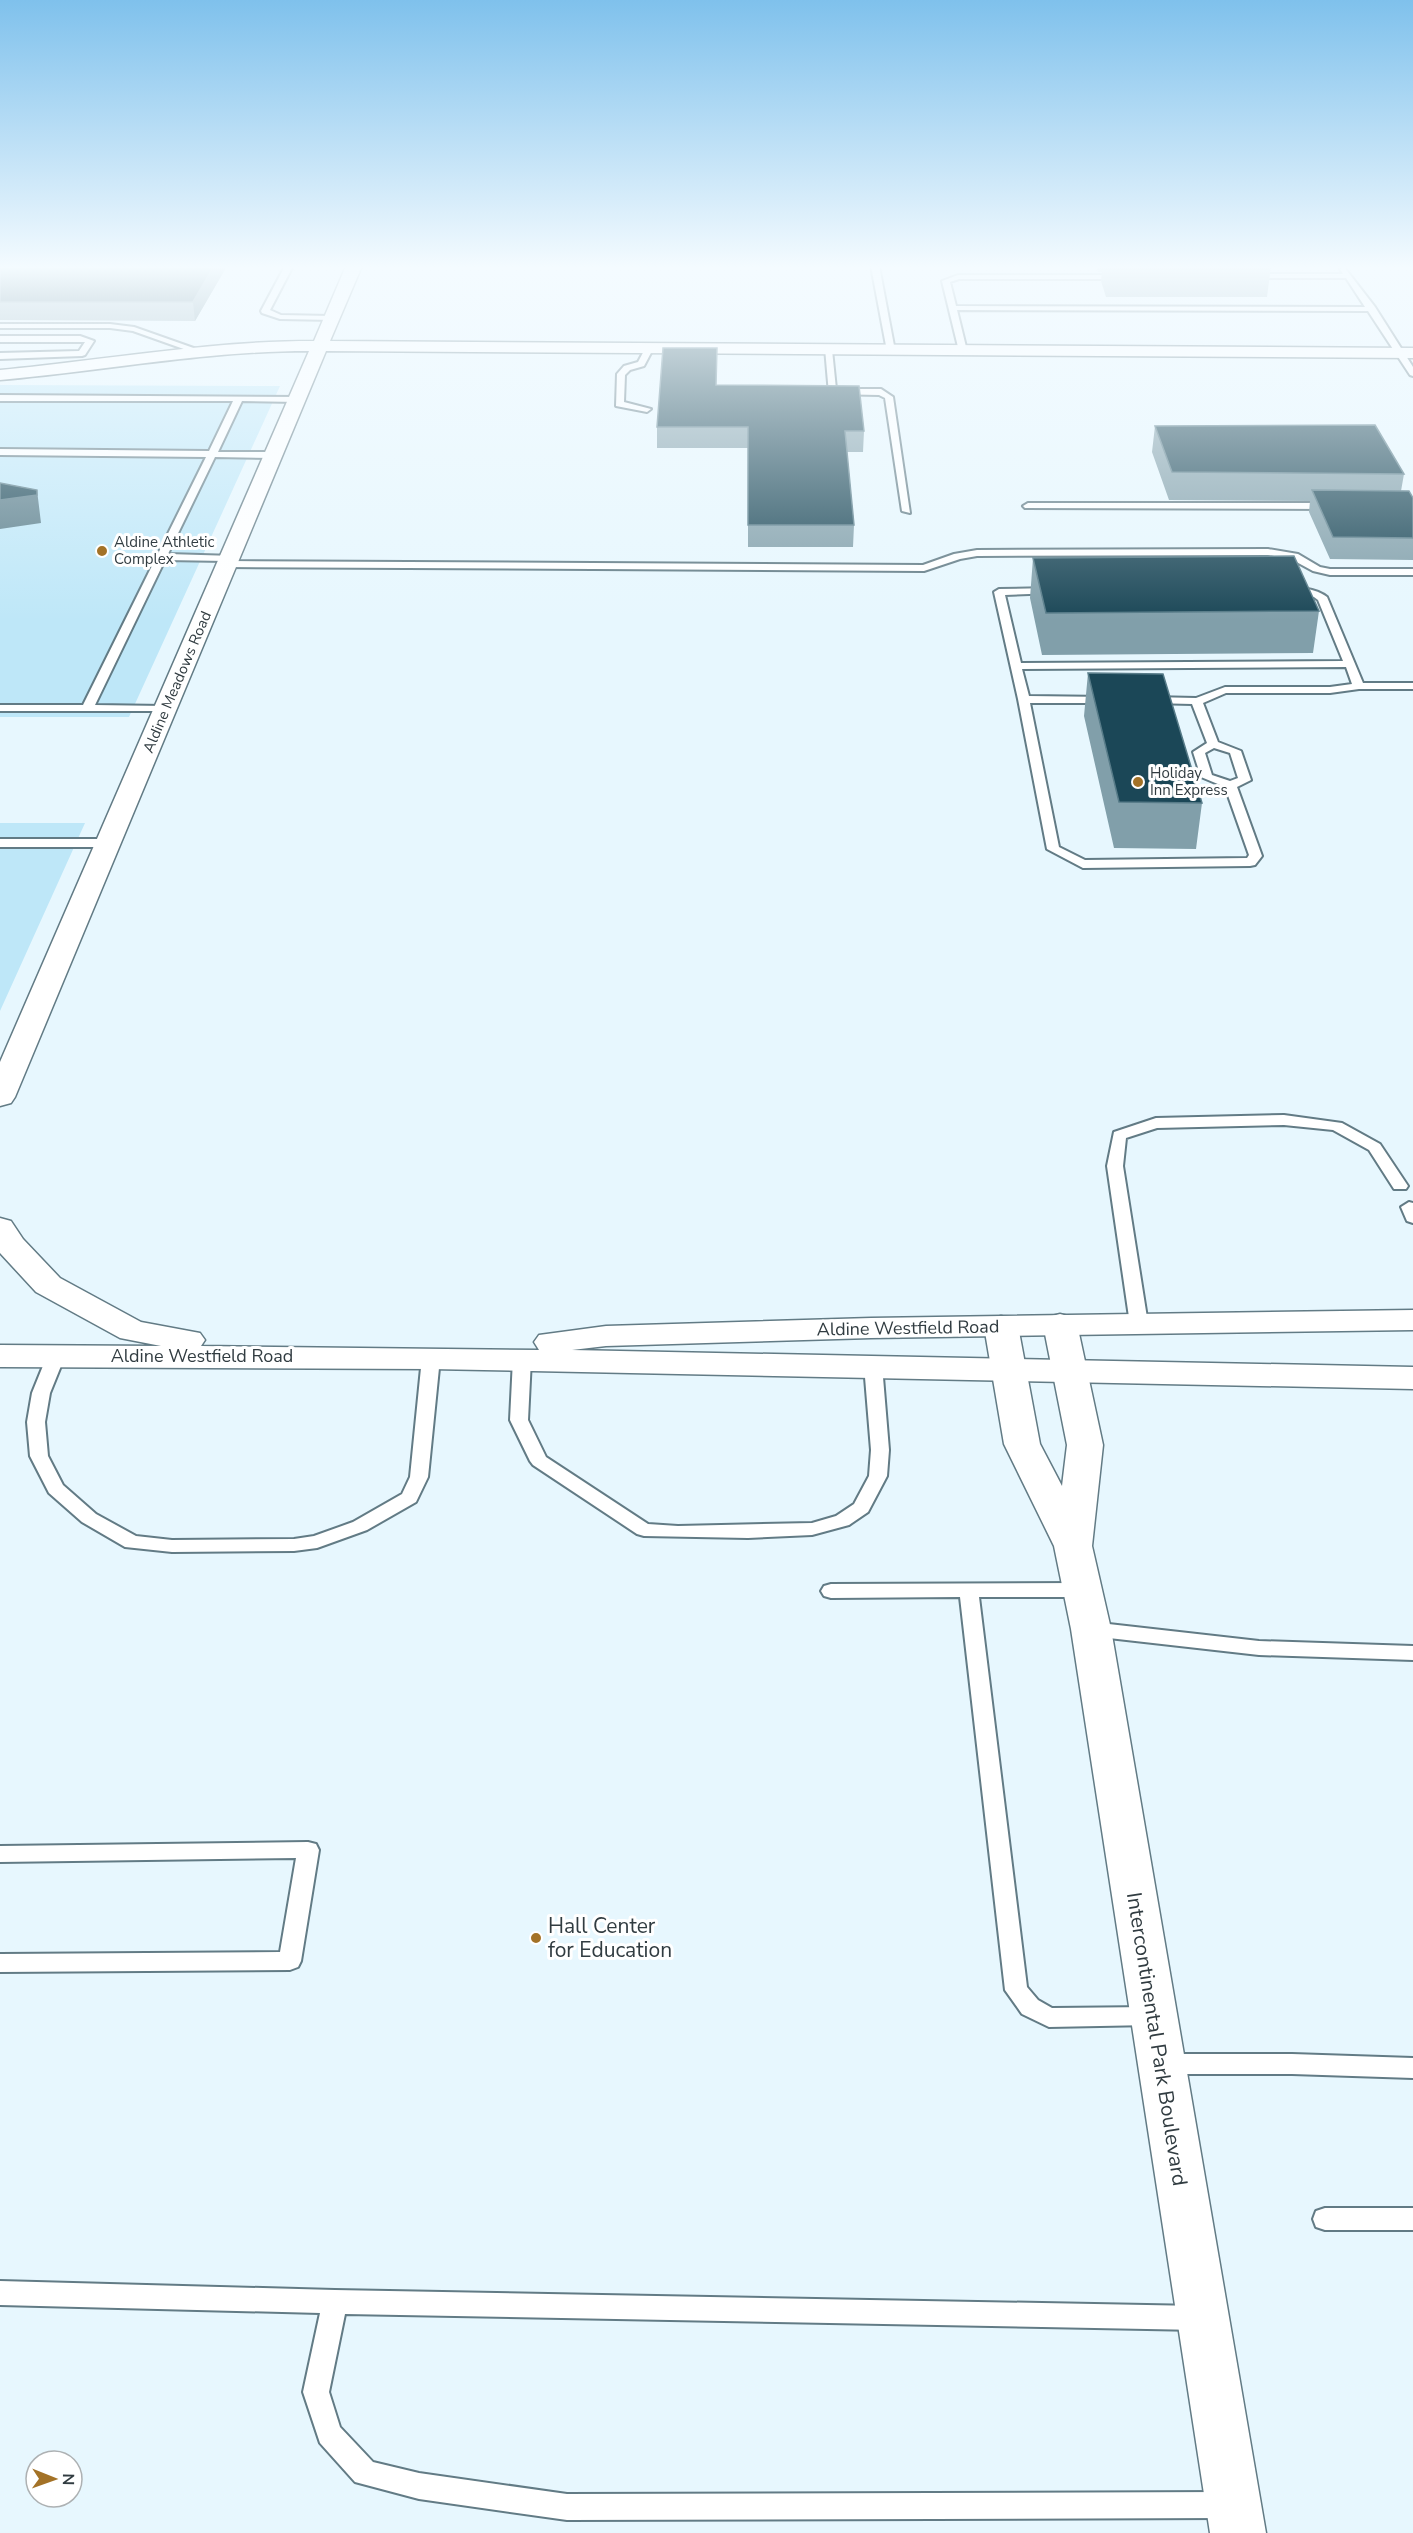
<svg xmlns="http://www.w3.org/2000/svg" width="1413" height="2533" font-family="'Nunito Sans',sans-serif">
<rect width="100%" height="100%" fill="#e7f7fe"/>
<path fill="#bee7f8" d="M0,385L280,386L129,717H0Z
M0,823H85L0,1011Z"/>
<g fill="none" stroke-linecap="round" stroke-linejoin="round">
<defs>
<path id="lane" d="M285,266H293L270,310L281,315L331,316L335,318L334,320L280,319L262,313L261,311Z
M871,266H879L895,351L891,354L887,351Z
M1344,267L1375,307L1413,367V376L1410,375L1368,311L957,310L967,351L963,354L959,351L942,281L958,275H1124L1128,277L1124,279H959L950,282L956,306L1365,307L1346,278H1249L1245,276L1249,274H1343L1340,269Z
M0,324H110L134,327L202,351L195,353L133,331L110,328H0Z
M0,336H80L94,341L85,355L82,356L0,359V353L79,351L85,342H0Z
M646,347L653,349L644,366L630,370L625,375L624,402L651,409L647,412L616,406L617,374L624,366L638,362Z
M825,348L832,350L836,389H881L893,397L910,513L902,511L885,398L879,395L829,394Z
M0,395L301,397L302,399L298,402L242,401L218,452H274L279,455L274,458L215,457L168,554L234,556L235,558L231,561L923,565L954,554L977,550L1268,549L1298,554L1320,567L1330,569H1413V575H1330L1313,571L1291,559L1268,555L977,556L960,559L924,571L227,567L222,564L226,561L165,560L95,705L165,706L171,709L169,711H0V705H83L206,457L0,455V449L209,451L233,401H0Z
M1028,503H1331L1336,506L1331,509L1025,508L1023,506Z
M1052,588L1057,591L1056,593L1005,595L1021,663L1343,661L1318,600L1314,597L1284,593L1283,591C1292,584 1318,589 1327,597L1363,683H1413V689H1359L1330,693H1226L1203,703L1218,742L1241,751L1251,780L1237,787L1262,856L1255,865L1250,866L1083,868L1047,849L1018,699L994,592L999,589ZM1346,667L1352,684L1330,687H1225L1196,698L1151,697L1145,700L1151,703L1192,704L1207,743L1193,752L1201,777L1225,787L1249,855L1247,858L1085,860L1059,847L1030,703H1107L1113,700L1107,697L1029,696L1022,669ZM1214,748L1230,753L1238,778L1230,781L1212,775L1205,753Z
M0,839H110L116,843L110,847H0Z
M1284,1115L1342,1123L1380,1144L1408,1186L1406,1189H1394L1369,1150L1333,1130L1284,1125L1157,1128L1126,1138L1123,1166L1148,1324L1145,1328H1133L1130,1324L1107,1166L1114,1132L1156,1118Z
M1409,1202L1413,1203V1223L1407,1221L1401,1207Z
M56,1351L62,1352L65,1356L50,1393L45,1422L48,1456L63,1485L96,1514L136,1536L172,1540L294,1539L314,1536L353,1522L402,1494L410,1477L422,1358L425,1354H437L440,1358L428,1477L416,1502L367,1530L317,1548L294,1551L172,1552L125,1547L82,1522L49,1493L30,1456L27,1422L32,1393L47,1356L50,1352Z
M522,1354L528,1355L531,1359L528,1420L546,1457L648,1524L678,1526L812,1523L836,1516L854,1504L869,1476L871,1450L864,1365L867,1361H879L882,1365L889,1450L887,1476L868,1512L849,1525L812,1535L748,1538L644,1536L637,1534L533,1465L530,1461L510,1420L513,1359L516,1355Z
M1082,1583L1089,1585L1092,1590L1089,1595L1082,1597H979L1027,1987L1038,2000L1052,2008L1151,2007L1159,2009L1163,2016L1159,2023L1151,2025L1049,2027L1022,2014L1005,1990L960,1597L831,1598L824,1596L821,1591L824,1586L831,1584Z
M1091,1622L1259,1641L1413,1646V1660L1259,1655L1091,1636L1084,1634L1081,1629L1084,1624Z
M308,1842L316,1844L319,1850L301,1961L298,1967L290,1970L0,1972V1954L280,1952L296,1858L0,1862V1846Z
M1165,2054H1292L1413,2058V2078L1292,2074H1165L1157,2071L1153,2064L1157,2057Z
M1325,2208H1413V2230H1325L1316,2227L1313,2219L1316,2211Z
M0,2281L335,2290L1199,2306L1208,2310L1212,2318L1208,2326L1199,2330L345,2314L329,2392L340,2427L373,2462L419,2473L567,2494L1227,2492L1237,2496L1241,2505L1237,2514L1227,2518L567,2520L419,2499L355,2482L320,2443L303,2392L320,2313L0,2305Z"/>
<path id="street" d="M346,266H362L330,341L1413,348V358L326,351L15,1097L11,1103L0,1106V1062L309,351C205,351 103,371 0,380V370C105,360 208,341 314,341Z
M1060,1314L1072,1317L1077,1324L1103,1445L1092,1546L1111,1629L1266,2533H1210L1071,1629L1054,1546L1004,1444L984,1326L989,1319L1001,1316L1013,1319L1018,1326L1040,1444L1062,1486L1067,1445L1043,1324L1048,1317Z"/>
<path id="secondary" d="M0,1218L11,1221L23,1239L60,1278L141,1322L200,1333L205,1340L201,1346L539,1350L534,1342L539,1335L606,1326L871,1318L1413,1310V1330L871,1338L606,1346L572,1350L1413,1367V1389L431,1369L0,1367V1345L161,1346L120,1338L36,1292L0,1253Z"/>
</defs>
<use href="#lane" stroke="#627b85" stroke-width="4"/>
<use href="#street" stroke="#627b85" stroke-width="3"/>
<use href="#secondary" stroke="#627b85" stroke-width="3"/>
<use href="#lane" fill="#fff" fill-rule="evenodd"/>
<use href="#street" fill="#fff" fill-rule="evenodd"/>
<use href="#secondary" fill="#fff" fill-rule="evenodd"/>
</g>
<path fill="#819faa" d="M0,266H227L195,321L0,320Z
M1096,266H1271L1267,297H1106L1101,281L1102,272H1098Z
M717,385L864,431L863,452H847L854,525L853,547H748V448H657V427Z
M1155,426L1404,474L1401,491L1413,498V560L1330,559L1309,512L1310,501L1169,500L1152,452Z
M1033,558L1319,611L1313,653L1042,655L1030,598Z
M1088,673L1202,803L1196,849L1114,848L1084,716Z"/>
<path fill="#587c89" d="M214,266H227L195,321L193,302Z
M37,490L41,523L0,529V500Z"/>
<path fill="#1b4757" stroke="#587c89" stroke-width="1.5" d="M0,266H214L193,302H0Z
M663,348H717L716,385L859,386L864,431H845L854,525H748V427H657Z
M1375,425L1404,474L1172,472L1155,426Z
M0,483L37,490V495L0,500Z
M1312,490L1409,491L1413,498V538L1333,537Z
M1294,556L1319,611L1046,613L1033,558Z
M1088,673L1163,674L1202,803L1119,802Z"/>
<linearGradient id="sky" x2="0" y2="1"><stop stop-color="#7fc1ec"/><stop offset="0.43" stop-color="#f4fbff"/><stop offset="1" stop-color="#f4fbff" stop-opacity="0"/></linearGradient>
<rect width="1413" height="621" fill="url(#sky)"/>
<g fill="#a37227" stroke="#fff" stroke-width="2">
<circle cx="102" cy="551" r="6"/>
<circle cx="1138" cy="782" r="6"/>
<circle cx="536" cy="1938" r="6"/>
</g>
<g text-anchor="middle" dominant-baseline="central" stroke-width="6" stroke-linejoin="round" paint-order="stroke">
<g font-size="15" fill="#313c41" stroke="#fff" text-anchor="start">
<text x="114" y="542">Aldine Athletic<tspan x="114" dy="17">Complex</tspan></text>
<text x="1150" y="773">Holiday<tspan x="1150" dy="17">Inn Express</tspan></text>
</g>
<g font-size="15" fill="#313c41" stroke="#fff">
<text transform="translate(177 682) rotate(-67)">Aldine Meadows Road</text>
</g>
<g font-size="18" fill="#313c41" stroke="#fff">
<text transform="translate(908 1328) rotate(-1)">Aldine Westfield Road</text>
<text x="202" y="1356">Aldine Westfield Road</text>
</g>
<g font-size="21" fill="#313c41" stroke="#fff" text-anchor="start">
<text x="548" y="1926">Hall Center<tspan x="548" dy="24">for Education</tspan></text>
</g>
<g font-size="21" fill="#313c41" stroke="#fff">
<text transform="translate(1157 2039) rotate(81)">Intercontinental Park Boulevard</text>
</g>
</g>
<g transform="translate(54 2479) rotate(91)"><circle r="28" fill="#ffffff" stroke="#adb1b3" stroke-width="1.5"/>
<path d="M0-4.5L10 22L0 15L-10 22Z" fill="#a37227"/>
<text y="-9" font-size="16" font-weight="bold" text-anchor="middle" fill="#313c41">N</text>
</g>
</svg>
